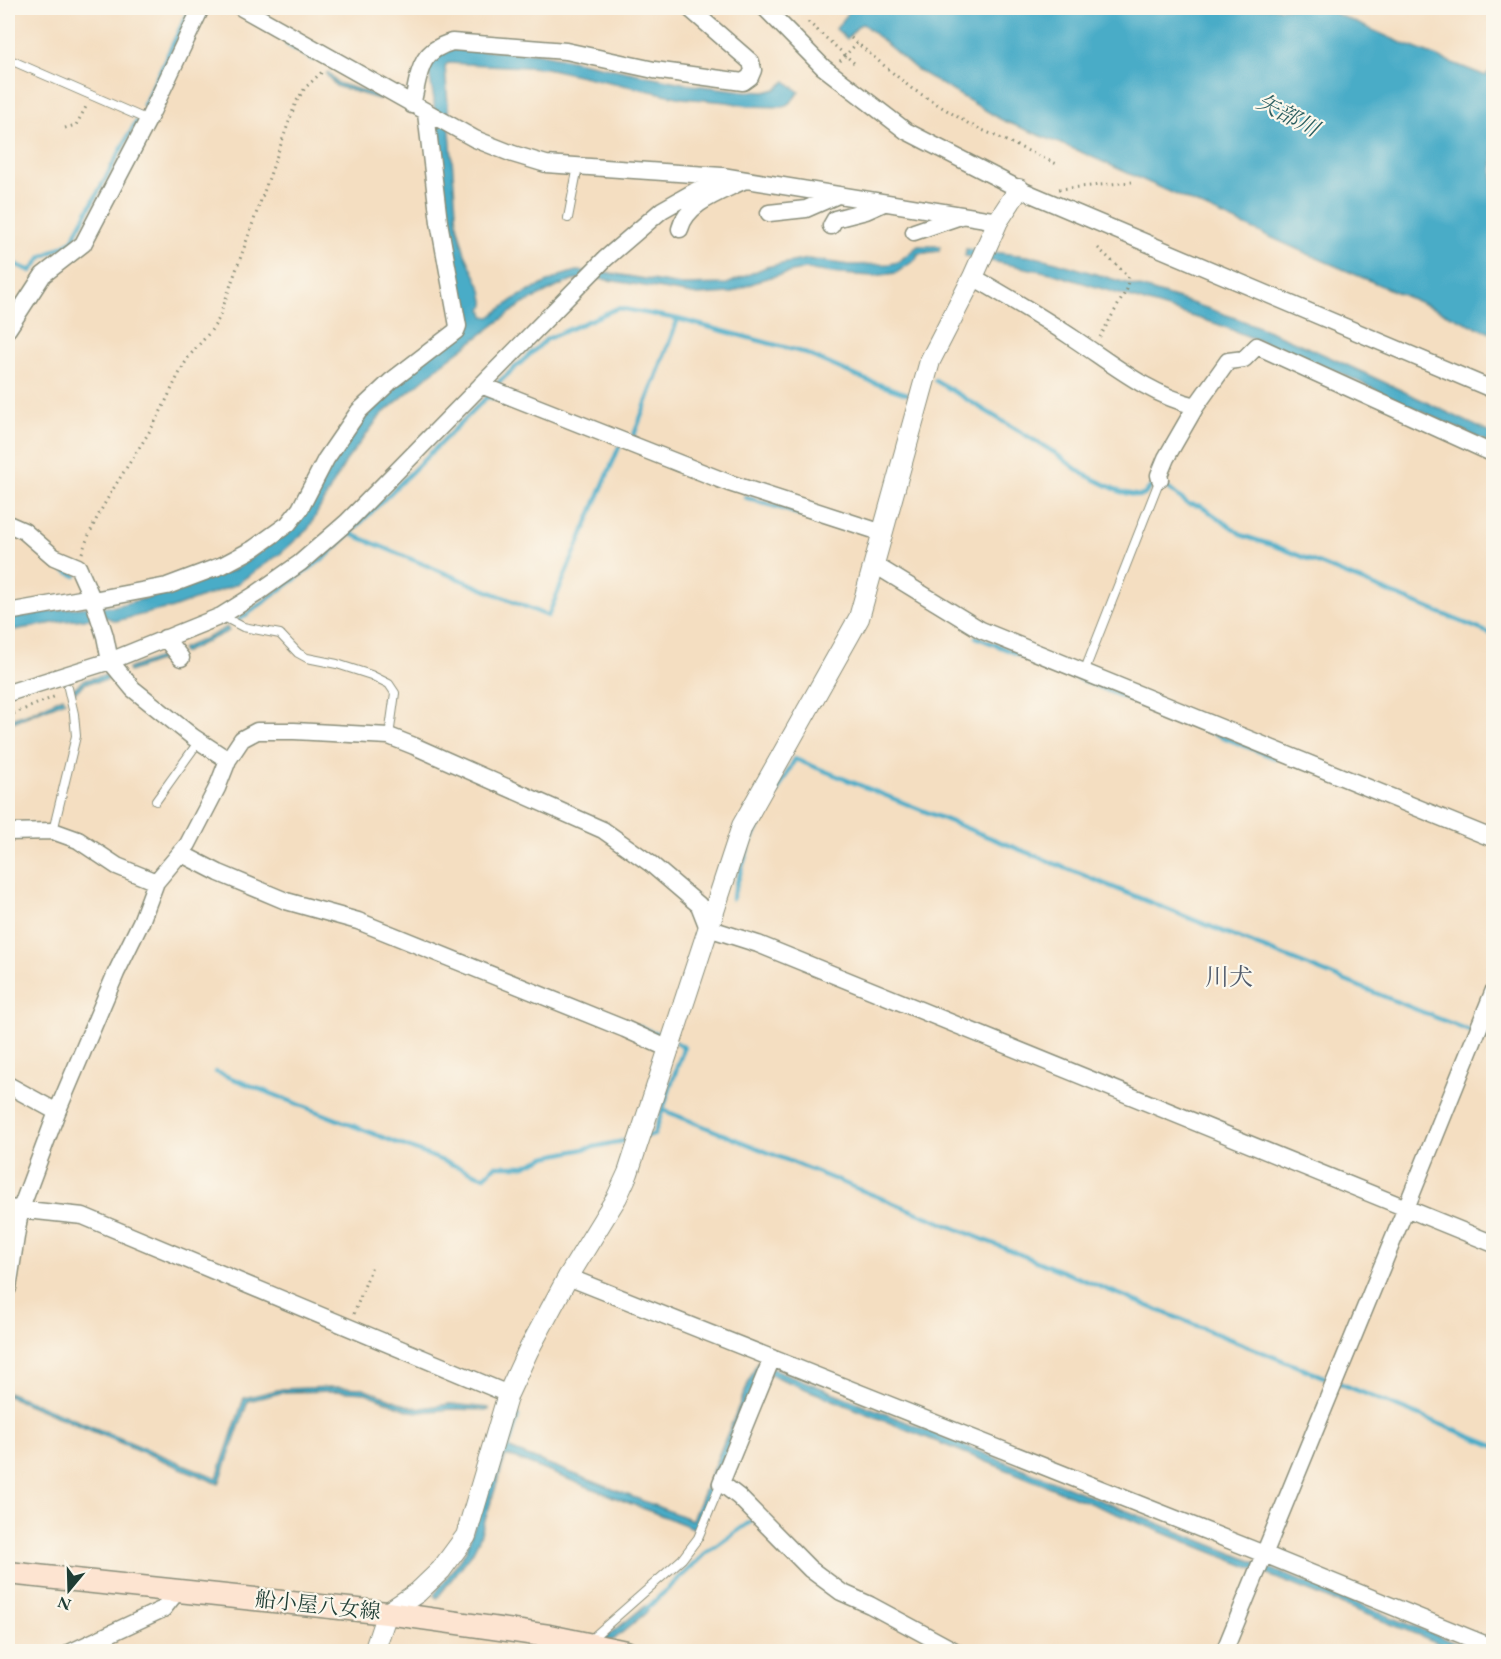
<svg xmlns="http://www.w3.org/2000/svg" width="1501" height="1659" font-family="'EB Garamond','Noto Serif JP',serif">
<rect width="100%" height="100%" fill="#fbf7ec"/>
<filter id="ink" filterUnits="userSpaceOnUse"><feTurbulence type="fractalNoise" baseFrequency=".0167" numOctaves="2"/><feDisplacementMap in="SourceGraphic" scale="12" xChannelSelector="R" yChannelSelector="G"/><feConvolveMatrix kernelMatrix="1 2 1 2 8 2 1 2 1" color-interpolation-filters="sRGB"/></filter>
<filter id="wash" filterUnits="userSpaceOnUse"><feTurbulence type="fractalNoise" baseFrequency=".008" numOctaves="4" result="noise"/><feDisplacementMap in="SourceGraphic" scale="24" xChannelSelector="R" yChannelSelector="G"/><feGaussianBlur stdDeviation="1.35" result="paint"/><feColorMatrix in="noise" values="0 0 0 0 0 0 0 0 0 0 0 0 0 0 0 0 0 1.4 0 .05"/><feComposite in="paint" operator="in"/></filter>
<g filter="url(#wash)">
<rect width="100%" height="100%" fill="#f4dec1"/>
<path fill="#48acc7" stroke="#34747e" stroke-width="1.5" d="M843,8H1323L1404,44L1486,76L1488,72L1493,73V334L1308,254L1081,152L1002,120L917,70L863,24L859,25L847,39L836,29L847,15L848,12Z
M444,49L536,53L692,85L745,91L765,92L776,89L786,81L799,92L791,102L783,107L748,106L727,102L682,98L546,68L448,63L445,66L457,224L465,254L482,290L485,306L482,308L484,316L490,317L516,298L560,276L576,271L603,272L681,285L727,284L766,267L808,259L849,265L890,264L898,262L918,246H940L939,251L917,254V258L912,262L896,273L874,276L839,274L805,269L763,279L730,293L698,295L602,279H578L563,284L521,305L442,364L381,415L346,461L308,529L280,554L235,585L170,609H165L116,621L106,617L65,621L8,631V619L70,608L115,606L163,594L234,570L284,535L342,446L374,406L467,319L465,311H462L455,264L450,247L435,139L434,99L428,67Z
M328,72L337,83L380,96L379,99L336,86L326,74Z
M966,249L1035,257L1056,262C1127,284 1200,303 1269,331C1345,362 1419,399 1493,434V445L1336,371L1217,324L1051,273L965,256Z
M227,627L229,631L183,653L181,649L213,635Z
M170,653L171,656L129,672L128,669Z
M107,675L108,680L86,683L75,692L73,689L84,680Z
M63,697L65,701L8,724V720L32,712Z
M757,1362L1475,1651H1458L761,1371L696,1529L506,1455L479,1539L472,1553L437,1598L434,1595L466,1551L502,1446L692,1520Z
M334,1387L363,1388L411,1407L421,1408L450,1404L489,1408V1410L452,1409L421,1412L410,1411L366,1393L336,1391L284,1392L248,1401L219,1484L8,1396V1392L217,1478L244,1398L282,1389Z
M645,1606L648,1611L613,1640H603Z"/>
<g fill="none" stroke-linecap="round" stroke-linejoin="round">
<path stroke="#48acc7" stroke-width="4.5" d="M287,44L312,59
M144,105L190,8
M8,261L31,271L42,257L71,242L136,122
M935,380L1055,453L1083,474L1121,492L1139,496L1144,495L1154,483
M499,382L547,339L618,308L678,319L802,352L866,380L907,394
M634,435L678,319
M1165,486L1188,504L1201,506L1244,536L1278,547L1494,635
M745,497L811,518
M351,534L548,616L619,447
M56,566L76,576
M239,620L328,555L487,397L495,398
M976,637L1143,705
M1180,720L1275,758
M732,899L750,842L795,759L1472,1032
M638,1026L666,1038
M1480,1035L1494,1040
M216,1072L484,1177L495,1166H525L545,1157L633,1139
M663,1110L1331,1380
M647,1136L654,1135L684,1047L676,1043
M1339,1383L1494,1446
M507,1451L518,1416L514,1414
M643,1612L706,1553L753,1520"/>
</g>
</g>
<g filter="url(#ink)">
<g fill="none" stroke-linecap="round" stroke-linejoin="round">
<defs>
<path id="service" d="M8,59L148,120
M568,218L578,166
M222,616L243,627L280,634L298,653L307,658L337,664L371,675L389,684L395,693L389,736
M1084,672L1160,479
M156,801L199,741
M53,831L76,736L74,714L68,688
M590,1640L682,1559L698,1538L721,1483"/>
<path id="minor" d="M242,8L475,139L513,154L546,164L722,176L998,221
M765,8L823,67L906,131L1019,189L1494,390
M412,105C420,74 417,52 452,42L566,51L654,70L743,82L750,77L753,70L751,62L689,8
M769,213L806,209L838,195
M831,226L835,219L866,211L884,203
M680,229C687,202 722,192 745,180
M914,232L961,216
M973,277C1008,297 1042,317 1076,340C1115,366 1150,395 1196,406L1228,361L1244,359L1257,346L1494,454
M8,329L43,275L83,244L148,120L201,8
M481,385L729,483L883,533
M1160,479L1159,475L1166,458L1196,406
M8,524L24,531L54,557L78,567L95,605L105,636L110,661L133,689L193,737L228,760
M875,565L981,630L1494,839
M93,600L167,586L223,565L253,549L288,524L300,509L326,459L359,411L391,381L456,331L458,326L439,222L426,113
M8,612L92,597
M165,638L181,658
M8,693L110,661L221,616L256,594L300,563L347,522L605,259L662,210L722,176
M8,832L53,831L78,840L117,866L156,882
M180,853L219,873L286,901L358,921L625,1029L669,1049
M8,1085L57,1112
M8,1208L83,1216L508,1394
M568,1277L1264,1554L1494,1648
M8,1288L20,1211L57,1112L116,973L141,922L156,882L188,844L217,788L228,760L242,739L257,731H294L389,736L414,746L603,830L651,864L699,905L708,928L758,944L1494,1244
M772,1358L721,1483L739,1497L810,1569L841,1592L870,1605L957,1652
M71,1652L163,1609L178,1590
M1224,1652L1406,1208L1494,990"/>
<path id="tertiary" d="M374,1652L387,1613L417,1593L441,1570L466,1536L508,1394L528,1351L568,1277L617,1197L628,1173L742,826L859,618L930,361L973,277L998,221L1019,189"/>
<path id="secondary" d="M8,1573L387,1613L549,1636L626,1652"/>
</defs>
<use href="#service" stroke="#8a8e7a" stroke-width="10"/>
<use href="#minor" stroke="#8a8e7a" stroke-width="19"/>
<use href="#tertiary" stroke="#8a8e7a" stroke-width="22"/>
<use href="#secondary" stroke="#8a8e7a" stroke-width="25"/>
<path stroke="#8a8e7a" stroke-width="3" stroke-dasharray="1.5 4.5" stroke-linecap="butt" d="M808,22L854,63
M851,38L911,88L969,124L1059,165
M840,61L857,43
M65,128L76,125L87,105
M1059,189L1132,182
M1098,248L1128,276L1127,289L1100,337
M82,553C98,506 129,466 154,424C166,403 175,379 188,358C198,344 211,334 219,318L296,102L305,88L324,70
M8,716L56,696
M354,1314L372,1266"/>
<use href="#service" stroke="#fff" stroke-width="8"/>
<use href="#minor" stroke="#fff" stroke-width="16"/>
<use href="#tertiary" stroke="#fff" stroke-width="20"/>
<use href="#secondary" stroke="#fde4d1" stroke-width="22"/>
</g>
</g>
<g text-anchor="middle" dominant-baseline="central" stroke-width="4.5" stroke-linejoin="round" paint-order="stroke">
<g font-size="21" fill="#1f3d34" stroke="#fbf7ec">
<text transform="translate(318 1605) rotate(6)">船小屋八女線</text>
</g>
<g font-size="22" font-style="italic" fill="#2b5e60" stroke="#fbf7ec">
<text transform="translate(1288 115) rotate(28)">矢部川</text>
</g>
<g font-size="24" fill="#525c6c" stroke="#fbf7ec">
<text x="1229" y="976">川犬</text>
</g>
</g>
<rect width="1501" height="1659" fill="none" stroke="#fbf7ec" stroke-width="30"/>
<g transform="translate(69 1590) rotate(199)" stroke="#fbf7ec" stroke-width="4.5" paint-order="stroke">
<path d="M0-4.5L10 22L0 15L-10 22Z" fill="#1f3d34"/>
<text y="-9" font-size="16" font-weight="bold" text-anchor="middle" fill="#1f3d34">N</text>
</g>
</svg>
